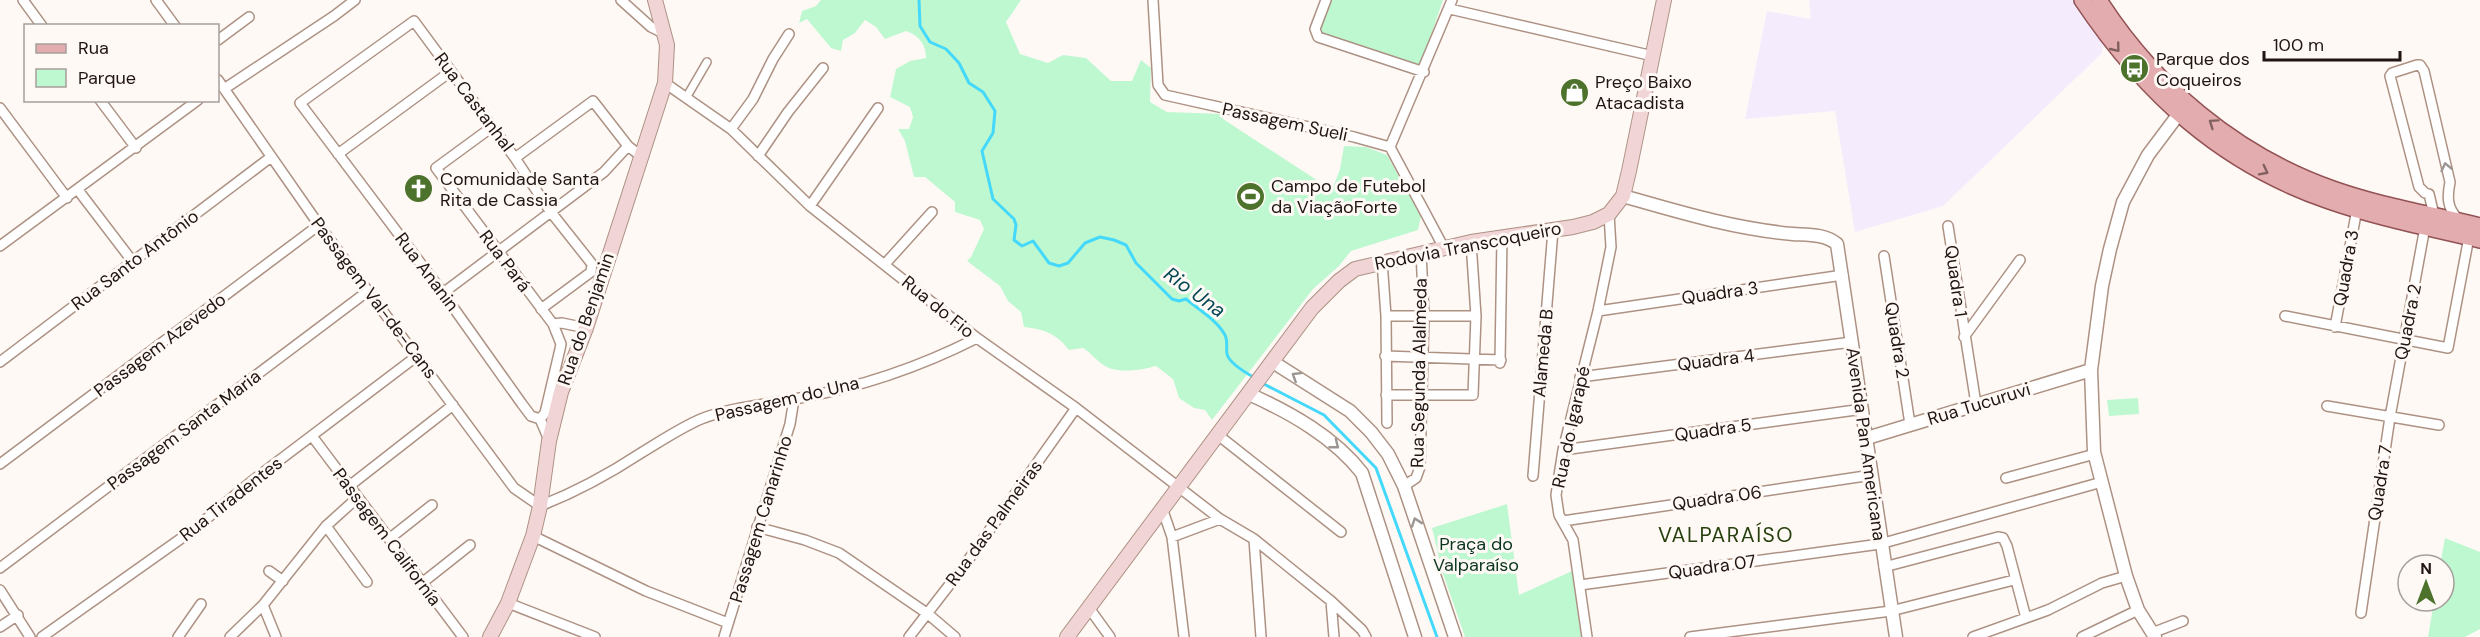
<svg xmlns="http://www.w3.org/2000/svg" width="2480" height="637" font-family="'DM Sans',sans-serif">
<rect width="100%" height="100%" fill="#fff9f6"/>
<path fill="#f4ecfd" d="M1809,0H2077L2103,40L2102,53L1943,206L1855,232L1835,111L1745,119L1767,11L1811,19Z"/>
<path fill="#bef8d0" d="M821,0H1021L1006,22L1020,54L1048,63L1063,55L1086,58L1111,81H1132L1141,60L1151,68L1150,102L1167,112L1223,114V119L1332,190L1340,169L1344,146L1366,147L1387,155L1421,216L1418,230L1351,251L1339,266L1313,289L1212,420L1205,410L1194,408L1179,398L1173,379L1156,366C1142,370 1118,374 1105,366C1099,363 1090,352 1083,348L1069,350C1057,334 1044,329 1024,327L1021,312L1008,301L1000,286L967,261L971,257L984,229L980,220L955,212V202L925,177H914L905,141L898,129H909L913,117L910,107L890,97L896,69L910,61L926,58C926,44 919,36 906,31L885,39L876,27L865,20L855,33L843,40L841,51L831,48L807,19L799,23L802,11L816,6Z
M1331,0H1443L1420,68L1318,35Z
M2138,398L2139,414L2109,416L2107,400Z
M1507,504L1519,595L1572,571L1581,637H1465L1442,571L1432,528Z
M2445,538L2480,552V629L2465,637H2428L2434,601H2444V565H2440Z"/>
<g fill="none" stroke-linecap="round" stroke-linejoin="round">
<path stroke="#44d9fa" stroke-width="3" d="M919,0L920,26L930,42L946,49L959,63L969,83L983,92L995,111L993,133L982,151L993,199L1014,219L1016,225L1014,240L1022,246L1033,241L1049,263L1059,266L1068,263L1085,243L1100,237L1114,240L1126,245L1136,263L1172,299L1179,301L1186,299C1198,309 1217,320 1225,335C1228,341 1226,347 1227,354C1229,363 1246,373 1255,378
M1260,382L1324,415L1376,468L1437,637"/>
<defs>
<path id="pedestrian" d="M686,98L707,62"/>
<path id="minor" d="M23,0L42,26
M156,0L175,26
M621,0L651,27L663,33
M1153,0L1158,85L1165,95L1354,137L1390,147L1444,248
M1326,0L1315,29L1318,37L1424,72
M1450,9L1653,56
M218,40L249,17
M218,80L319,225L514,488L540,506C576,492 609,474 641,453C661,441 680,428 701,419C731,407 763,405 795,399C857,388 920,367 977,338
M665,83L731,129L810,206L977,338L1076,408L1220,519L1254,539L1331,601L1362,630L1366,637
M224,89L334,16L355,0
M100,100L136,148
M0,108L67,198
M492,127L436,168L553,324L561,344L560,349L545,413L540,419
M731,129L753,99L773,59L789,34
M1390,147L1452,0
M338,154L450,72
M758,156L788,112L823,68
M515,158L593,101L628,146L642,157
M78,190L133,262
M810,206L878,108
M2434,215L2429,194L2425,193L2419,187L2390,76L2392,73L2417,65H2420L2424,71L2450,182C2447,197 2447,208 2458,219
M1948,226L1976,404
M0,246L198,100
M1884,256L1910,424
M1382,261L1386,316L1387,423
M885,264L932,212
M443,293L604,172L628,146
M541,309L591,272L592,264L550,211L515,158L414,21L300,103L443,293L522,404L531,416L540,419L549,440
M1598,311L1843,275
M1386,316H1476
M2285,316L2448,348L2469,237
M553,324L562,323L586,328
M2335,327L2357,209
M1964,337L2020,260
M1385,356L1501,360
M0,362L271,157
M1500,363L1502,237
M1580,377L1852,342
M1386,395H1473L1476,316L1471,242
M2327,406L2439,425
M1218,435L1341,532
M312,436L463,637
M1563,450L1863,409
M0,464L319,225
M1533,476L1553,230
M2006,478L2095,454
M1404,486L1416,478L1420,467L1424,315L1421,252
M348,487L453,405
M1162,508L1172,537L1184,637
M1563,521L1872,475
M326,526L367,582
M757,527L805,540L839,553L928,614L955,637
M533,536L646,591L728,623
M1172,537L1220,519
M389,539L432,505
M1254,539L1261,637
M1884,567L1998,537L2003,538L2007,546L2026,618
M0,568L368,291
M269,571L283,581
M422,583L470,545
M1580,585L1880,544L2102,482
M0,590L30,637
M1331,601L1334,637
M508,603L595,637
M263,605L276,637
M1089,608L1110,637
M2361,613L2390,417L2425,227
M0,627L18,615
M2152,633L2183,621
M42,637L193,530L252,481L417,356
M178,637L201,604
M230,637L263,605L326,526L357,498
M724,637L790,424L794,399
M909,637L964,566L1076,408
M1587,637L1573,540L1559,515L1556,495L1563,450L1598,311L1611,247L1609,214
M1690,637L1891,611L2014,580
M1973,637L2048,610L2102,583L2126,576
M2082,637L2138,610"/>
<path id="tertiary" d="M1623,196C1679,212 1735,229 1793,234C1808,235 1825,234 1837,244L1896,637
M1273,362L1350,411L1371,432L1388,454L1404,486L1455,637
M1249,394C1291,413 1334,437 1362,473L1415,637
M1867,438L2091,370
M2155,637L2138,610L2126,576L2094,452L2091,370L2102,286L2110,249L2123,202L2148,155L2184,107"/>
<path id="secondary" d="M490,637L508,603L533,536L540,506L549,441L561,392L586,328L665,83L667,45L655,0
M1067,637L1312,308L1339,281L1355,269L1471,242L1573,227L1593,222L1609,214L1623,196L1629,171L1664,0"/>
<path id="primary" d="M2082,0C2145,94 2221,164 2329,201C2378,218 2430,228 2480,240
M2099,0C2154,86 2236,155 2333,189C2381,206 2431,214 2480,226"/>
</defs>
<use href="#pedestrian" stroke="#ad9284" stroke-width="10"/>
<use href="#minor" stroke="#ad9284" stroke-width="12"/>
<use href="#tertiary" stroke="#ad9284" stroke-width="15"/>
<use href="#secondary" stroke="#ad9284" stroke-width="16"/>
<use href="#primary" stroke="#935354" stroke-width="18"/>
<use href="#pedestrian" stroke="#fff" stroke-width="7"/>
<use href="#minor" stroke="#fff" stroke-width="9"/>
<use href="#tertiary" stroke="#fff" stroke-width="12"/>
<use href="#secondary" stroke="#f1d5d6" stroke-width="14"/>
<use href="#primary" stroke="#e3acae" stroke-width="15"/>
</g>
<defs><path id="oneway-chevron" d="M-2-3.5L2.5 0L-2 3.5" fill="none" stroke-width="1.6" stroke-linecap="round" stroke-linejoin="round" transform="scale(1.5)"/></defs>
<g stroke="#82605f">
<use href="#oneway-chevron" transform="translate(2116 48) rotate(51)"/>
<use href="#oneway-chevron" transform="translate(2213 123) rotate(-145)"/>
<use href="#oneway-chevron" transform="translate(2264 171) rotate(27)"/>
</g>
<g stroke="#9b9693">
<use href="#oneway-chevron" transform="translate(2446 167) rotate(-103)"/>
<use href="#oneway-chevron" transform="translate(1296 376) rotate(-148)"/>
<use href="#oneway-chevron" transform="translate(1335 445) rotate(38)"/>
<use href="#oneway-chevron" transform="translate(1416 522) rotate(-109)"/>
</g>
<defs>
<symbol id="bus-disc" viewBox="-11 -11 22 22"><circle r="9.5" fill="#4d722b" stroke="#fff9f6"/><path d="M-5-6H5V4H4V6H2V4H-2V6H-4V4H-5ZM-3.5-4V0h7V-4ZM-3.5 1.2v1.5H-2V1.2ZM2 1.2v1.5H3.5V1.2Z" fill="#fff"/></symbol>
<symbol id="shop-disc" viewBox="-11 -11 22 22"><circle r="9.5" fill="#4d722b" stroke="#fff9f6"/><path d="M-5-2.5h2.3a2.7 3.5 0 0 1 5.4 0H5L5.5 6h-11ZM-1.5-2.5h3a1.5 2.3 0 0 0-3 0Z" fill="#fff"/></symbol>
<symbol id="church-disc" viewBox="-11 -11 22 22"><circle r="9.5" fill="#4d722b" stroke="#fff9f6"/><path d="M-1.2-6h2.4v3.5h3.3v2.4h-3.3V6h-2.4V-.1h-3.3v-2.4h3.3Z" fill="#fff"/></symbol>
<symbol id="stadium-disc" viewBox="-11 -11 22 22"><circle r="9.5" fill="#4d722b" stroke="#fff9f6"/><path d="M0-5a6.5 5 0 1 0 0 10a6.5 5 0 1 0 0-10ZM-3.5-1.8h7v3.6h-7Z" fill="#fff"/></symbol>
</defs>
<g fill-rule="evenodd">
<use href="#bus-disc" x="2118" y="52" width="33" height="33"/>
<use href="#shop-disc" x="1558" y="76" width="33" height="33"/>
<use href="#church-disc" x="402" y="172" width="33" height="33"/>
<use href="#stadium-disc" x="1234" y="180" width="33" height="33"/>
</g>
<g text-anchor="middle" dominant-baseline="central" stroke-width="6" stroke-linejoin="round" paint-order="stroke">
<g font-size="18" fill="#201510" stroke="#fff9f6" text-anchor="start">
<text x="2156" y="59">Parque dos<tspan x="2156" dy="21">Coqueiros</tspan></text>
<text x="1595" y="82">Preço Baixo<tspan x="1595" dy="21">Atacadista</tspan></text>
<text x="440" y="179">Comunidade Santa<tspan x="440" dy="21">Rita de Cassia</tspan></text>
<text x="1271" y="186">Campo de Futebol<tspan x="1271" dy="21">da ViaçãoForte</tspan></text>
</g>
<g font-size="18" fill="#201510" stroke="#fff9f6">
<text transform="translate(474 102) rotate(53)">Rua Castanhal</text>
<text transform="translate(1285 122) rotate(12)">Passagem Sueli</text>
<text transform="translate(1468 246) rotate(-11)">Rodovia Transcoqueiro</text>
<text transform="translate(135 260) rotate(-37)">Rua Santo Antônio</text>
<text transform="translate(505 261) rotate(53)">Rua Pará</text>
<text transform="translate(2346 268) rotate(-80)">Quadra 3</text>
<text transform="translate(427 272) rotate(53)">Rua Ananin</text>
<text transform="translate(1956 281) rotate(82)">Quadra 1</text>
<text transform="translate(1720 293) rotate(-8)">Quadra 3</text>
<text transform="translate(374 298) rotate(53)">Passagem Val-de-Cans</text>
<text transform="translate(938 307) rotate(39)">Rua do Fio</text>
<text transform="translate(586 319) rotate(-71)">Rua do Benjamin</text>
<text transform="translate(2408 322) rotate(-79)">Quadra 2</text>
<text transform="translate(1897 340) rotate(81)">Quadra 2</text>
<text transform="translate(160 345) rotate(-37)">Passagem Azevedo</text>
<text transform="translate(1543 353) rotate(-85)">Alameda B</text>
<text transform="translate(1716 360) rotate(-7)">Quadra 4</text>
<text transform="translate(1419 373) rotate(-89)">Rua Segunda Alalmeda</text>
<text transform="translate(787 399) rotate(-13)">Passagem do Una</text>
<text transform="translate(1979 404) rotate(-17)">Rua Tucuruvi</text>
<text transform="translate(1571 427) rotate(-78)">Rua do Igarapé</text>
<text transform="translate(184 430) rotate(-37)">Passagem Santa Maria</text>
<text transform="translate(1713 430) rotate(-8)">Quadra 5</text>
<text transform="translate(1866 444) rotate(82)">Avenida Pan Americana</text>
<text transform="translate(2380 483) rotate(-81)">Quadra 7</text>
<text transform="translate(1717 498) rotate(-8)">Quadra 06</text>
<text transform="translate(231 499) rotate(-38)">Rua Tiradentes</text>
<text transform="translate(761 519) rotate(-73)">Passagem Canarinho</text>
<text transform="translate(994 523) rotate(-54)">Rua das Palmeiras</text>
<text transform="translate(387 537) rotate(53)">Passagem Californía</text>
<text transform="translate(1712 567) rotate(-8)">Quadra 07</text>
</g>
<g font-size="18" fill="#0b361e" stroke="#fff9f6">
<text x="1476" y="544">Praça do<tspan x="1476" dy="21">Valparaíso</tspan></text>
</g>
<g font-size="20" font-style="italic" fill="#034754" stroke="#fff9f6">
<text transform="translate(1195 292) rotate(36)">Rio Una</text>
</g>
<g font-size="21" letter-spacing="1.5" fill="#263f0d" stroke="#fff9f6">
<text x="1726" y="535">VALPARAÍSO</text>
</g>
</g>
<rect x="24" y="24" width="195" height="78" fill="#fff9f6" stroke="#a69e9a" stroke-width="1.5"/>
<rect x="36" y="44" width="30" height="9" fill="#e3acae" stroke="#a69e9a" stroke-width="1.5"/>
<text x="78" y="54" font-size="18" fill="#201510">Rua</text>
<rect x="36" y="69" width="30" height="18" fill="#bef8d0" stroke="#a69e9a" stroke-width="1.5"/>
<text x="78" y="84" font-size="18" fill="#201510">Parque</text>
<g transform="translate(2426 583)"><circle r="28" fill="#fff9f6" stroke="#a69e9a" stroke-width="1.5"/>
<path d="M0-4.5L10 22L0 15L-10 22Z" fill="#4d722b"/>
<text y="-9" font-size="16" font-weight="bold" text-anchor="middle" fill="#201510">N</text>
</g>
<path d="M2264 51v9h136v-9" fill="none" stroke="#201510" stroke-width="3"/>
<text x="2273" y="51" font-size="18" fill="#201510" stroke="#fff9f6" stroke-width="4.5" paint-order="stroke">100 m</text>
</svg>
